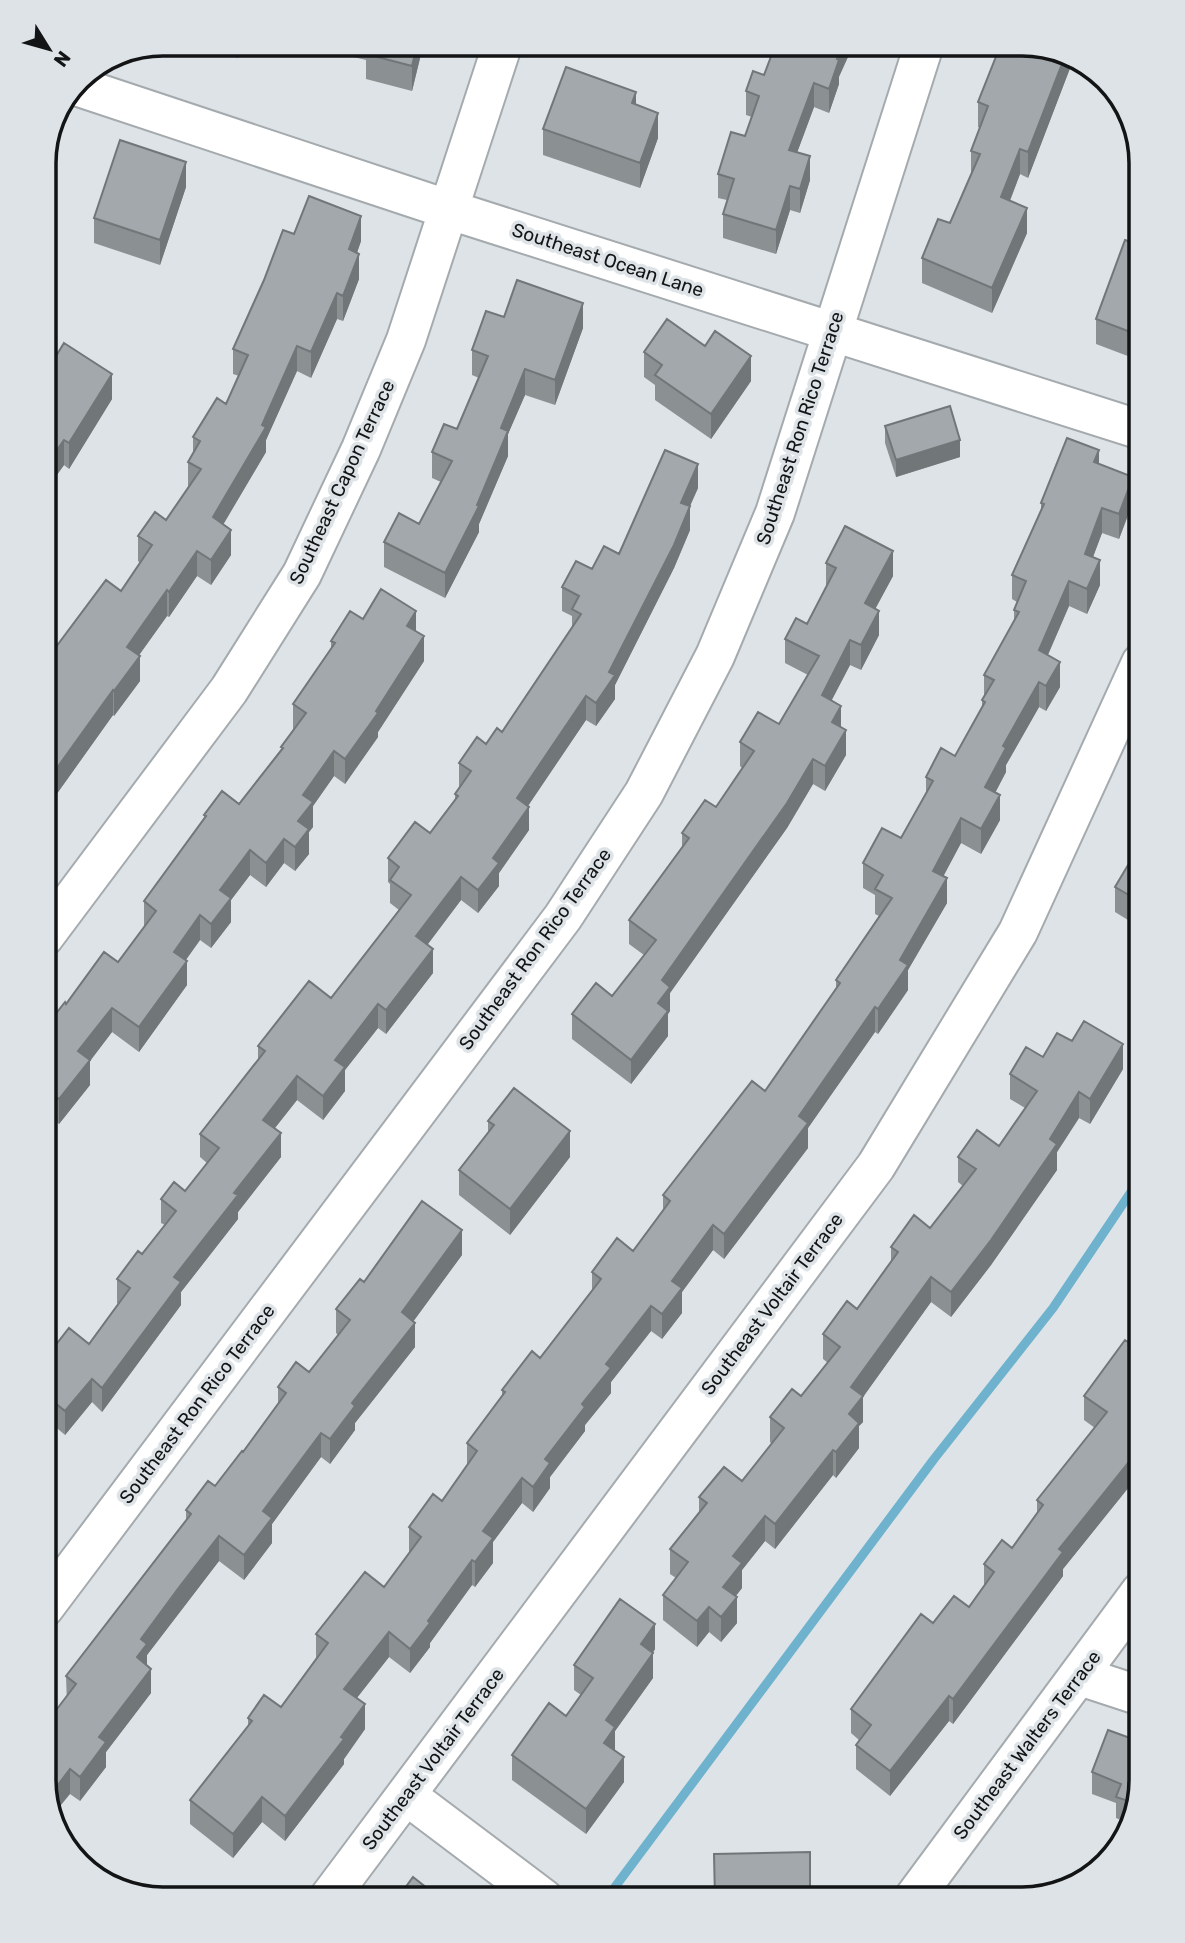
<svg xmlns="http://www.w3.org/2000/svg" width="1185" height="1943" font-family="Rubik,sans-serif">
<rect width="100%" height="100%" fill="#dde3e6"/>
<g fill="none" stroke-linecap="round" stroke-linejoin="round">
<path stroke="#6eb2cd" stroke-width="9" d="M963,1890L992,1899
M606,1899L934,1459L1053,1308L1141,1177"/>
<defs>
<path id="minor" d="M76,86L450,210L1141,430
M44,937L229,690L302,574L361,449L406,340L501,49
M44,1608L563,917L644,793L715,656L775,513L924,45
M1080,1676L1141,1696
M406,1795L544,1899
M328,1899L876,1166L1018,932L1141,663
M913,1899L1141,1591"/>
</defs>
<use href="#minor" stroke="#a4aaad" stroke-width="42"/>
<use href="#minor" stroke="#fff" stroke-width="38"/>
</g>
<path fill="#8b9093" d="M1030,44L1077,60L1075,64L1072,63L1028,178L1020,174L1010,201L1027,233L992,313L922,283V258L950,223L971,174V151L980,128L978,127V102Z
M422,50L412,91L366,79V60L345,55V51Z
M230,52H243L237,58Z
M764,75L839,77V84L829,113L814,107L797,153L810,180L800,213L790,210L776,254L723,238V214L727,200L718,198V174L745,136L752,117L746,115V91Z
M543,129L658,138L640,188L543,155Z
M186,187L160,265L94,243V218Z
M1141,192V224L1139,223V198Z
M294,234L361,241L357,253L359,279L343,321L337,319L311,378L297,371L266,440V452L223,524L231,555L211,585L197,576L169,617L167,616L139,655L140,681L114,716L113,715L46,809V813L44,663L121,591L140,563L138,561V536L166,520L188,487V462L193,453V437L226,404L239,376L233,374V349Z
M1141,246V361L1096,344V319Z
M504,317L583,328L555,405L525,395L508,434V456L479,524V532L445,598L384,567V542L419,524L441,482L432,478V452L457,429L479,378L472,375V350Z
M705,346L751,381L711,439L655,400V385L644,377V352Z
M44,376L112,399L69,469L64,465L44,493Z
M885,426L960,457L896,477L885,443Z
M1099,464L1133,502L1119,539L1102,533L1093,557L1100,585L1087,614L1069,606L1048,655L1060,687L1046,711L1039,707L1006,765V772L995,793L1000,820L981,854L961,843L943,876L947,903L908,970V990L878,1034L875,1032L808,1128V1148L724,1259L713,1250L682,1292V1313L662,1339L651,1331L611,1382V1393L585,1425V1431L550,1477V1488L533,1512L522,1503L493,1542V1563L475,1587L472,1585L430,1643V1647L410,1673L389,1657L357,1698L365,1729L344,1759V1764L285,1841L262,1822L233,1858L190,1824V1800L248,1726V1718L281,1707L316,1658V1634L384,1587L409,1553V1527L442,1501L467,1465V1443L502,1396V1390L540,1358L592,1292V1272L633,1251L663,1211V1195L765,1091L836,990V980L879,916L875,914V895L863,888V863L901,838L926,794V777L955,756L982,708V700L984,698V675L1014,622V610L1017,602L1012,599V575L1041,509V503Z
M698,488L690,506V530L674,568L615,685V699L596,726L586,720L528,806L529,830L499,873V886L478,913L461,900L427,945L433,973L386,1034L378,1028L345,1070V1091L323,1120L297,1100L275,1128L281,1157L238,1212V1219L181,1292V1305L102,1412L92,1402L65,1435L44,1417V1360L89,1344L118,1304L117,1303V1279L142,1254L165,1225L161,1223V1199L185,1191L207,1163L200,1157V1134L258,1060V1046L331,998L399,910L390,903V884L388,882V858L430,833L455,801V794L460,787L459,786V763L502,732L572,627V616L562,611V587L592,569L619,554Z
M826,563L893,576L875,609L879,635L861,670L850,665L831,701L841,727L846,755L825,791L813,784L787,828L670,993V1011L668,1014V1036L631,1084L572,1039V1014L612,996L644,955L629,944V920L682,847V833L716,807L742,768L740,766V742L779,724L808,675L785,663V639L807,624L826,587Z
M363,619L416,631L424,661L378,732V737L345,784L334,776L313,806V827L309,832V854L295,871L284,863L266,887L250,875L231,900V922L211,948L200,940L186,960L187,985L139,1052L112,1032L90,1061V1085L59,1124L55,1121L44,1137V1029L66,1004L118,962L145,927L144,926V901L204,820V815L239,804L281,749V747L294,729H293V704L331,649V641Z
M1141,866V928L1115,912V887Z
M1043,1057L1123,1069L1090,1124L1079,1118L1057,1152V1170L991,1265L951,1317L931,1302L863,1397V1422L859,1426V1448L836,1478L833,1475L775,1549L765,1541L742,1570V1588L735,1597L737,1623L721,1642L709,1632L697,1647L663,1620V1595L676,1578L670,1574V1549L699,1512V1497L742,1481L772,1444L770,1442V1417L801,1396L828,1363L823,1359V1334L857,1309L891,1263V1247L930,1228L963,1186L958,1182V1157L999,1146L1025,1108L1010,1099V1074Z
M488,1121L570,1157L510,1235L459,1195V1170L488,1132Z
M462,1255L413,1321L415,1347L355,1423V1430L330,1464L321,1457L272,1524V1543L244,1580L219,1561L147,1655V1666L151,1693L106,1752V1767L80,1801L70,1794L66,1676L186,1521V1510L215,1486L243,1452L278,1404V1387L309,1372L338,1335L336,1333V1309L364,1282Z
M1141,1336V1472L1063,1569V1576L953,1724L949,1721L890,1796L856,1769V1745L859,1740L851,1733V1709L933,1623L969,1607L984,1586V1564L1012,1548L1037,1514V1500L1095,1428L1084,1420V1396L1134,1346Z
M655,1649L653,1653V1678L615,1731V1751L624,1782L586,1834L512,1780V1755L566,1716L581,1695L574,1690V1665Z
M1092,1772L1141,1780L1128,1823L1116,1818V1803L1092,1794Z
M810,1852V1899H715L714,1854Z"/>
<path fill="#717678" d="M842,46H853L839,77V84L829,113V89L837,59Z
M416,50H422L412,91V66Z
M237,52H243L237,58Z
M1065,56L1072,58V63L1028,178V152Z
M814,83V107L789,174V150Z
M636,92V117L632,103Z
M658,113V138L640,188V163Z
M1020,149V174L1001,223V197Z
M810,156V180L800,213V189Z
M186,162V187L160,265V240Z
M790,186V210L776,254V230Z
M1027,208V233L992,313V288Z
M361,216V241L349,275V249Z
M359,254V279L343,321V296Z
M337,293V319L311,378V352Z
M583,303V328L555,405V380Z
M297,346V371L266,440V452L213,542V517L262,425Z
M751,356V381L711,439V414Z
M525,369V395L508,434V456L479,524V532L445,598V573L477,505L501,428Z
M112,374V399L69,469V443Z
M64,440V465L44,493V468Z
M960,440V457L896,477V460Z
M1099,450V475L1094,462Z
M698,464V488L681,526V503Z
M1133,477V502L1119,539V514Z
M690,506V530L674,568L615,685V699L596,726V703L609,672Z
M1102,508V533L1085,578V554Z
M231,530V555L211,585V560Z
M197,551V576L169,617V592Z
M893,551V576L865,628V603Z
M1100,560V585L1087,614V589Z
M1069,581V606L1039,675V650Z
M167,590V616L127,672V647Z
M416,611V636L407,626Z
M879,611V635L861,670V645Z
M424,636V661L378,732V737L345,784V759Z
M850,640V665L822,719V695Z
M140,656V681L114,716V691Z
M1060,662V687L1046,711V686Z
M1039,682V707L1006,765V772L985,812V787L1003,746Z
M113,690V715L46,809V813L44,815V786Z
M586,696V720L517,822V798Z
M841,706V731L832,722Z
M846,730V755L825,791V766Z
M334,751V776L313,806V827L309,832V854L295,871V847L298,821L303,795Z
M813,759V784L787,828L670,993V1011L668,1014V1036L631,1084V1060L658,1003L662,980Z
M1000,795V820L981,854V829Z
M529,807V830L499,873V886L478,913V890L493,858Z
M961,818V843L933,896V871Z
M284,839V863L266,887V863Z
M250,850V875L231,900V922L211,948V924L220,890Z
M461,877V900L416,960V936Z
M947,878V903L908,970V990L878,1034V1009L900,960Z
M200,915V940L174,976V952Z
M433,949V973L386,1034V1010Z
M187,961V985L139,1052V1027Z
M378,1004V1028L345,1070V1091L323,1120V1096L335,1060Z
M875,1007V1032L808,1128V1148L724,1259V1234L799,1116Z
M112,1008V1032L90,1061V1085L59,1124V1099L78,1051Z
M1123,1044V1069L1090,1124V1099Z
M297,1076V1100L263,1143V1120Z
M1079,1092V1118L1057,1152V1170L991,1265L951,1317V1292L1050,1139Z
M55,1097V1121L44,1137V1112Z
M570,1131V1157L510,1235V1209Z
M281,1133V1157L238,1212V1219L181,1292V1305L102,1412V1388L174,1277L234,1193Z
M713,1225V1250L682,1292V1313L662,1339V1314L672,1281Z
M462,1230V1255L402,1337V1312Z
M931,1277V1302L863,1397V1422L859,1426V1448L836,1478V1452L849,1414L851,1387Z
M651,1306V1331L611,1382V1393L585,1425V1431L550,1477V1488L533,1512V1487L545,1459L582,1404L606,1364Z
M415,1323V1347L355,1423V1430L330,1464V1439L352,1403Z
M92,1379V1402L65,1435V1411Z
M321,1433V1457L272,1524V1543L244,1580V1555L263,1511Z
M1141,1447V1472L1063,1569V1576L953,1724V1699L1059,1549Z
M833,1450V1475L775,1549V1524Z
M55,1452V1477L44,1493V1467Z
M522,1478V1503L493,1542V1563L475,1587V1562L483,1531Z
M765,1516V1541L742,1570V1588L723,1612V1587L733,1556Z
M219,1536V1561L147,1655V1668L137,1657L141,1639Z
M472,1560V1585L430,1643V1647L410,1673V1649L428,1621Z
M737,1597V1623L721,1642V1617Z
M709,1607V1632L697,1647V1621Z
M655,1624V1649L642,1669L653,1653V1678L615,1731V1752L604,1743L606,1720L641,1644Z
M389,1632V1657L344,1714V1689Z
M151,1669V1693L106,1752V1767L80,1801V1777L99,1737Z
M949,1696V1721L890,1796V1771Z
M365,1704V1729L344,1759V1764L285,1841V1816Z
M624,1757V1782L586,1834V1809Z
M70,1769V1794L52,1816L48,1798Z
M262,1797V1822L233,1858V1834Z"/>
<path fill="#a2a8ab" stroke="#717678" stroke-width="2" d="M1001,44H1030L1065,56L1028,152L1020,149L1001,197L1027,208L992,288L922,258L938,219L950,223L980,154L971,151L988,106L978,102Z
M775,46H842L837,59L839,60L829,89L814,83L789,150L810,156L800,189L790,186L776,230L723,214L734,179L718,174L731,132L745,136L759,96L746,91L753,71L764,75Z
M367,50H416L412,66L366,54Z
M566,67L636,92L632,103L658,113L640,163L543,129Z
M120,140L186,162L160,240L94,218Z
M309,196L361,216L349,249L359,254L343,296L337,293L311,352L297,346L262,425L266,427L213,517L231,530L211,560L197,551L169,592L167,590L127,647L140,656L114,691L113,690L44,786V663L106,580L121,591L152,545L138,536L155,512L166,520L201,469L188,462L200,441L193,437L217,398L226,404L248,355L233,349L264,280L283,230L294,234Z
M1125,240L1141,246V336L1096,319Z
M517,280L583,303L555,380L525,369L501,428L508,431L477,505L479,506L445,573L384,542L399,513L419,524L452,461L432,452L444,424L457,429L488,356L472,350L486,311L504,317Z
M667,319L705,346L715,331L751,356L711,414L655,375L662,365L644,352Z
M64,343L112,374L69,443L64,440L44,468V376Z
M950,406L960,440L896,460L885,426Z
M1067,438L1099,450L1094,462L1133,477L1119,514L1102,508L1085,554L1100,560L1087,589L1069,581L1039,650L1060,662L1046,686L1039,682L1003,746L1006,748L985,787L1000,795L981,829L961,818L933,871L947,878L900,960L908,965L878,1009L875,1007L799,1116L808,1123L724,1234L713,1225L672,1281L682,1288L662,1314L651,1306L606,1364L611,1368L582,1404L585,1407L545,1459L550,1463L533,1487L522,1478L483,1531L493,1538L475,1562L472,1560L428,1621L430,1623L410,1649L389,1632L344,1689L365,1704L341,1737L344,1739L285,1816L262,1797L233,1834L190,1800L252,1721L248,1718L264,1695L281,1707L328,1643L316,1634L365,1572L384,1587L421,1537L409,1527L433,1494L442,1501L477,1451L467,1443L505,1392L502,1390L532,1351L540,1358L601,1279L592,1272L617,1238L633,1251L670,1201L663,1195L752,1081L765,1091L840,983L836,980L892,898L875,889L883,875L863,863L882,828L901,838L933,781L926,777L941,748L955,756L985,702L982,700L994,680L984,675L1019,612L1014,610L1026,581L1012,575L1044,504L1041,503Z
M665,450L698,464L681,503L690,506L674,545L609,672L615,675L596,703L586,696L517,798L529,807L493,858L499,863L478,890L461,877L416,936L433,949L386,1010L378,1004L335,1060L345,1067L323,1096L297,1076L263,1120L281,1133L234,1193L238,1195L174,1277L181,1282L102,1388L92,1379L65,1411L44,1394V1360L69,1328L89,1344L130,1288L117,1279L138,1251L142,1254L176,1211L161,1199L174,1182L185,1191L219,1148L200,1134L265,1051L258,1046L309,981L331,998L411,895L390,880L399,867L388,858L415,822L430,833L458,796L455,794L471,771L459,763L477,737L486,744L497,728L502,732L581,614L572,609L579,596L562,587L576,561L592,569L604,546L619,554Z
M845,526L893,551L865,603L879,611L861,645L850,640L822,695L841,706L832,722L846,730L825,766L813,759L787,803L662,980L670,987L658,1003L668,1011L631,1060L572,1014L596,983L612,996L656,940L629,920L689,838L682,833L705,800L716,807L754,751L740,742L758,712L779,724L819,656L785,639L796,618L807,624L836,568L826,563Z
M381,589L416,611L407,626L424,636L376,711L378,713L345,759L334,751L303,795L313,802L298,821L309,829L295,847L284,839L266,863L250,850L220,890L231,898L211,924L200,915L174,952L187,961L139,1027L112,1008L78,1051L90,1060L59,1099L55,1097L44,1112V1029L65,1002L66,1004L104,952L118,962L156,911L144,901L206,816L204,815L222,791L239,804L283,748L281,747L306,713L293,704L335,643L331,641L350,611L363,619Z
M1131,860L1141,866V902L1115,887Z
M1084,1021L1123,1044L1090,1099L1079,1092L1050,1139L1057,1144L991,1240L951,1292L931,1277L851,1387L863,1396L849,1414L859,1423L836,1452L833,1450L775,1524L765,1516L733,1556L742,1563L723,1587L737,1597L721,1617L709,1607L697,1621L663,1595L688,1562L670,1549L707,1503L699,1497L724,1467L742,1481L784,1428L770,1417L792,1389L801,1396L840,1347L823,1334L847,1301L857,1309L898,1252L891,1247L914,1215L930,1228L976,1169L958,1157L977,1130L999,1146L1037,1091L1010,1074L1026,1047L1043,1057L1057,1033L1072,1041Z
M514,1088L570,1131L510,1209L459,1170L494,1125L488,1121Z
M422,1201L462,1230L402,1312L415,1323L352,1403L355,1406L330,1439L321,1433L263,1511L272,1518L244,1555L219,1536L180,1586L141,1639L147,1644L137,1657L151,1669L99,1737L106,1742L80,1777L70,1769L48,1798L44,1780V1726L76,1684L66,1676L191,1514L186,1510L208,1481L215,1486L242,1451L243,1452L286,1393L278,1387L296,1362L309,1372L350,1320L336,1309L360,1279L364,1282Z
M1141,1336V1447L1059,1549L1063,1552L953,1699L949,1696L890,1771L856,1745L871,1725L851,1709L921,1614L933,1623L954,1596L969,1607L994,1572L984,1564L1002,1540L1012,1548L1043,1505L1037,1500L1107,1412L1084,1396L1125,1340L1134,1346Z
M44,1443L55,1452L44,1467Z
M620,1599L655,1624L641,1644L653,1653L606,1720L615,1727L604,1743L624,1757L586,1809L512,1755L549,1703L566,1716L593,1678L574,1665Z
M1108,1730L1141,1742V1780L1134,1803L1116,1797L1121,1784L1092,1772Z
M810,1852V1895H769V1899H715L714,1854Z
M413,1877L441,1899H397Z"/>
<g text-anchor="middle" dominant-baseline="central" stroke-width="7" stroke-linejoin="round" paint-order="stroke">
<g font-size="19" fill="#121415" stroke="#dde3e6">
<text transform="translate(608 260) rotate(18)">Southeast Ocean Lane</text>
<text transform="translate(800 428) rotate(-72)">Southeast Ron Rico Terrace</text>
<text transform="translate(342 482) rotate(-65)">Southeast Capon Terrace</text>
<text transform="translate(535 949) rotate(-54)">Southeast Ron Rico Terrace</text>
<text transform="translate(772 1304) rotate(-53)">Southeast Voltair Terrace</text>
<text transform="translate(197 1404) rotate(-53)">Southeast Ron Rico Terrace</text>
<text transform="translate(1027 1745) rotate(-53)">Southeast Walters Terrace</text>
<text transform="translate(433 1759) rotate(-53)">Southeast Voltair Terrace</text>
</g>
</g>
<path d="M0 0H1185V1943H0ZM163 56H1022A107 107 0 0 1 1129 163V1780A107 107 0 0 1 1022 1887H163A107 107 0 0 1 56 1780V163A107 107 0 0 1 163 56Z" fill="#dde3e6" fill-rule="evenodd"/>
<path fill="none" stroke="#121415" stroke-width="3.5" d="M163 56H1022A107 107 0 0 1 1129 163V1780A107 107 0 0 1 1022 1887H163A107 107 0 0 1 56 1780V163A107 107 0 0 1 163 56Z"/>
<g transform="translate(49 49) rotate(127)" stroke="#dde3e6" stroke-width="5" paint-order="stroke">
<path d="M0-5L12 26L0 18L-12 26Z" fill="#121415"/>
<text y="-10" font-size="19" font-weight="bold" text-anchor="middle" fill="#121415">N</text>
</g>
</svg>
